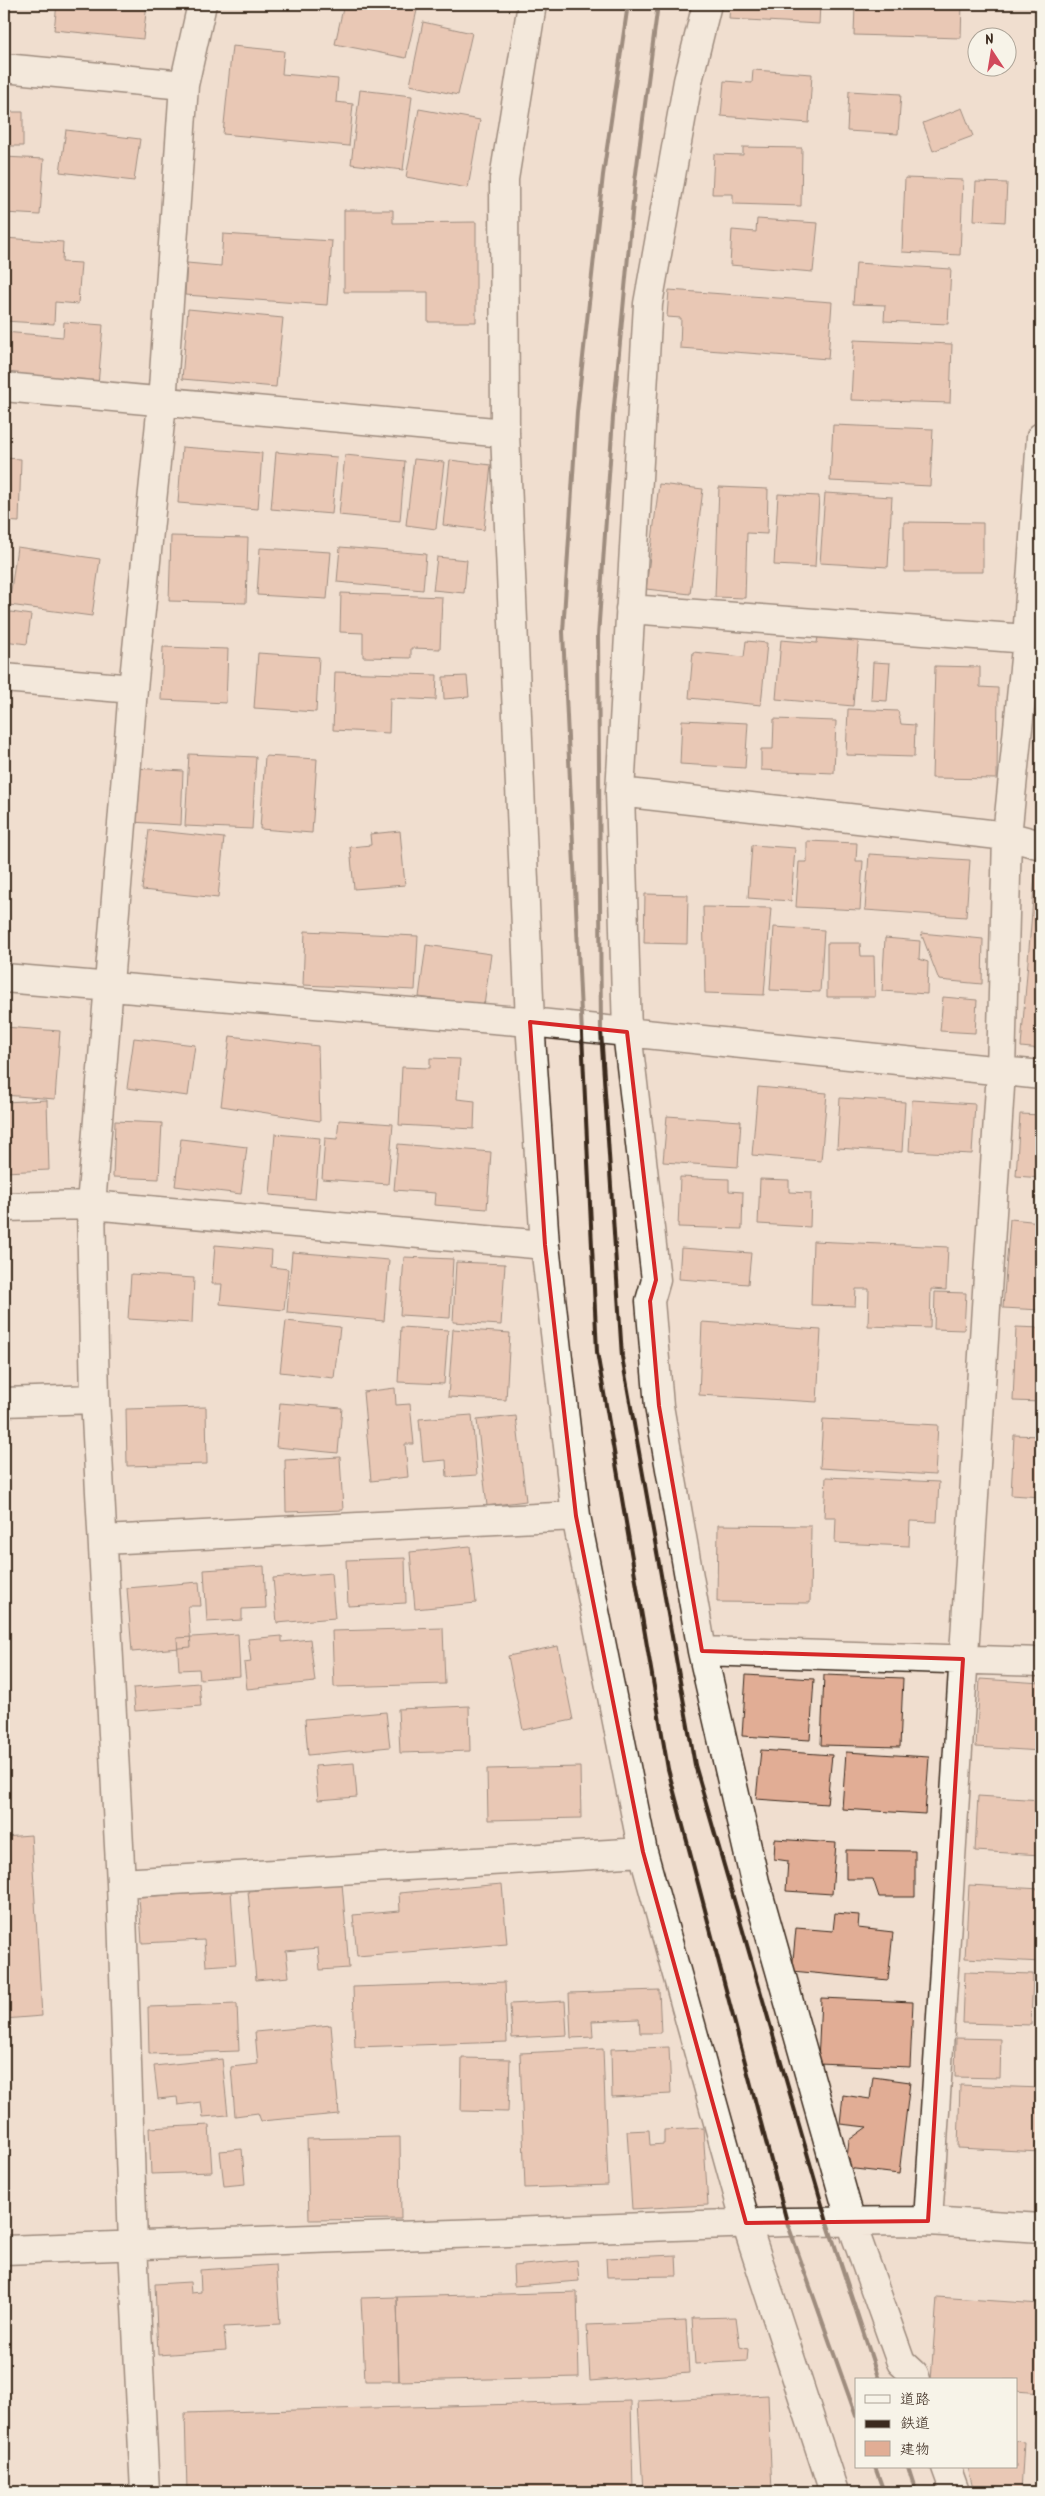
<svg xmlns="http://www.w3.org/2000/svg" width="1045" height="2496" font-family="Kalam,'Klee One',sans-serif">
<rect width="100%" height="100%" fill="#f0decf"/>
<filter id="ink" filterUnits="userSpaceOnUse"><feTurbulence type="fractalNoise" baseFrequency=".02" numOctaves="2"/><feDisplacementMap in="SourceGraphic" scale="10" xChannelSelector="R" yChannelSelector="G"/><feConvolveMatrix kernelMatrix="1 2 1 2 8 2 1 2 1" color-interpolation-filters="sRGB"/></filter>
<g filter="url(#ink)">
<path fill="#e1ad95" stroke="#3b2a1e" d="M57,4H147L143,39L54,30Z
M344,4H406L418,6L406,58L335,44Z
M730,4H820L819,24L729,19Z
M855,4H962L961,38L854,35Z
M423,22L472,33L458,95L410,85Z
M232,46L284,51L282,74L338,79L336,102L353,104L349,146L223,134Z
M753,70L812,74L809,123L721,116L724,81L752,83Z
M360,90L412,96L403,170L351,164Z
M849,91L901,94L898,134L847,131Z
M962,108L973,136L933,151L923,123Z
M419,109L480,120L468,188L406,177Z
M4,112H23V146H4Z
M66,130L140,139L134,181L60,172Z
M743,147L802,148L801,206L733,204V194H712L714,154L743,155Z
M4,157L44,159L40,215L4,213Z
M905,178L963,180L960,255L902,252Z
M976,182L1007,183L1005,222L974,220Z
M344,210H393V223L476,222V322H428V292H344Z
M757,219L818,223L813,272L730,265L732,230L756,232Z
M223,234L332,241L327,305L185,295L187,263L221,266Z
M4,238L63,242L62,262L81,263L78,304L55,302L54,324L4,321Z
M856,263L951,269L948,324L884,321L885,305L853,304Z
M669,290L832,302L828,359L680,348L681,318L667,317Z
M188,309L283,318L276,387L182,379Z
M64,322L103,325L98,386L4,378V332L63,337Z
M854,340L952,344L950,403L851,400Z
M833,425L933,429L930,486L830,481Z
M182,447L262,453L258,509L178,503Z
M276,452L337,457L332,514L271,509Z
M345,455L405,461L400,521L339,515Z
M4,458L21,459L19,522L4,521Z
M414,459L444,462L436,529L406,525Z
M450,460L491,465L484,530L443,525Z
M659,484L703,489L690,594L646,589Z
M719,487L768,489L767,534L747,533L745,598L715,597Z
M825,493L892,497L888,567L820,563Z
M778,494L819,496L815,567L774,565Z
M904,522L983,523V572H904Z
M171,536L248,538L246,603L169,601Z
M17,547L100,559L92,616L9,605Z
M340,547L426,554L423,590L337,582Z
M260,548L331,552L327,599L257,595Z
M437,557L467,560L464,593L433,590Z
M341,593L442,597L440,649L411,648V658L363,657V633L340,632Z
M4,611L31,615L27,644L4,641Z
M819,630L859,633L853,706L776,699L781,640L817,643Z
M746,641L767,643L761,705L689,698L693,652L744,657Z
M163,647L228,649L226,703L161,700Z
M258,653L319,657L316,712L254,708Z
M873,662L890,663L887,701L871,700Z
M935,666L980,667V687L998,688L997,779L932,778Z
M335,672L437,675L436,700L390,698L389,733L333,730Z
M467,676L469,697L444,699L443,677Z
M848,709L898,711L901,724L915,725L914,757L846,755Z
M774,719L836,721L834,773L761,770V749H773Z
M682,720L748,723L745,768L680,764Z
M189,754L256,757L252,829L185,826Z
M265,756L317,759L312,833L260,829Z
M134,768L183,771L181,825L131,822Z
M149,830L224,838L218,898L142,890Z
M400,831L405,885L354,889L350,847L371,845L370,834Z
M807,841L857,843L856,861H863L860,910L796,907L799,862H807Z
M752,845L795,848L791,901L748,898Z
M869,854L970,860L966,917L865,910Z
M1041,871V1049L1021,1047L1035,875Z
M645,894L688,895L687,944L644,943Z
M703,907L771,908L764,995L705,993Z
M774,927L824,930L820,992L770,990Z
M305,931L418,936L415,990L303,985Z
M921,933L983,939L982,984L939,980Z
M885,938L920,941L919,959L928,962L927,994L882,991Z
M827,943H860L861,956H874L875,997H827Z
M426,945L491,954L484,1006L419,997Z
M943,997L977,1000L975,1033L940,1031Z
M4,1027L60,1031L55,1099L4,1095Z
M230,1036L318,1046L320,1121L221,1106Z
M134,1038L195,1045L188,1096L127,1088Z
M430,1058L460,1059L457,1099L475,1101L474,1129L399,1125L402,1067L430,1068Z
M758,1087L827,1093L821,1161L752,1155Z
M840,1098L905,1102L902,1152L837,1148Z
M47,1100L49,1170L4,1172V1102Z
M912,1100L975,1104L972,1154L909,1151Z
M1020,1114L1041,1115V1178L1016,1176Z
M667,1116L741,1121L738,1167L663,1162Z
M339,1120L393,1124L388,1184L322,1179L325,1138L337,1139Z
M115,1121L162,1123L159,1179L113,1177Z
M275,1134L320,1138L315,1199L270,1195Z
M181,1139L247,1147L241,1194L175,1186Z
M398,1144L491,1152L487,1209L434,1205L435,1193L394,1190Z
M680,1177L729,1179V1191L743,1192L742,1229L678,1227Z
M760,1179L789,1180V1192L811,1193L810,1227L758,1224Z
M1010,1219L1041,1222V1310L1003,1308Z
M813,1241L948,1247L946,1290L931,1289L930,1328L868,1326L869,1289H856L855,1306L811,1305Z
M215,1245L272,1250L271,1267L288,1269L284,1310L220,1304L222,1284H212Z
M681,1248L751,1253L748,1284L679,1279Z
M292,1252L389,1260L384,1321L287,1312Z
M404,1257L453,1259L450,1318L400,1315Z
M456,1262L505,1264L501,1325L453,1322Z
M131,1274L194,1278L192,1323L128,1319Z
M935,1292L966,1293L964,1330L934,1329Z
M286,1321L340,1327L334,1378L280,1372Z
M702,1322L821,1330L817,1402L699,1395Z
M401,1327L448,1330L444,1384L398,1382Z
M1016,1327L1041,1328V1402L1013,1401Z
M453,1329L510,1333L506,1400L448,1397Z
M395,1388L396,1405L410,1404L414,1444H405L408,1477L371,1481L363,1392Z
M280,1403L342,1408L338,1453L276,1447Z
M206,1407L207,1464L127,1466L126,1409Z
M472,1415L477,1475L447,1477L446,1460L423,1462L419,1419Z
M516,1416L526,1501L487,1506L477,1420Z
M823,1419L938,1425L935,1475L820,1468Z
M1014,1435L1041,1436V1497L1011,1495Z
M340,1457L343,1510L286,1512L285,1460Z
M826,1477L939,1482L937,1522L910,1521L909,1546L835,1543L836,1517H824Z
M718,1525L811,1526L810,1603L717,1602Z
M470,1546L476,1603L415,1609L410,1552Z
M405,1558L406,1603L348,1606L346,1560Z
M264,1566L266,1608L242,1609V1620L207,1622L204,1570Z
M331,1573L335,1618L277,1623L273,1578Z
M199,1582L201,1606H188L191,1647L132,1652L127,1588Z
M443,1628L445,1684L334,1687L332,1631Z
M238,1634L240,1676L200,1679L199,1669L179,1670L177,1638Z
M282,1636V1642L310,1639L315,1682L247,1689L244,1663L251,1662L248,1639Z
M558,1646L573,1720L523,1730L508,1656Z
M746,1675L814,1679L810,1740L742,1736Z
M824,1675L903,1678L900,1747L821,1745Z
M980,1679L1041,1683V1751L976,1747Z
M199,1683L201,1706L135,1711L133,1688Z
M469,1706L470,1751L400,1753L398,1709Z
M386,1712L390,1747L308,1755L305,1719Z
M761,1750L832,1755L827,1804L756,1799Z
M846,1752L929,1757L925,1814L842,1809Z
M354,1763L357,1797L318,1800L315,1766Z
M580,1767L581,1818L488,1820L487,1769Z
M978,1796L1041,1800V1855L975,1851Z
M31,1835L42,2016L4,2019V1837Z
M775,1839L836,1843L832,1894L786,1891L788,1861L774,1859Z
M846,1850L915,1851V1897H879L873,1879H846Z
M342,1883L349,1968L320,1970L318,1948L286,1951L289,1977L256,1980L248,1891Z
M502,1884L507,1944L357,1956L353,1915L400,1911L399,1893Z
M969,1885L1041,1889V1962L965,1958Z
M231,1891L236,1964L206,1966L204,1940L142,1943L139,1897Z
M835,1913L859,1915L858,1928L893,1932L888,1980L792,1971L796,1928L833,1931Z
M965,1972L1033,1974L1031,2025L963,2023Z
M1041,1976V2037H1037Z
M505,1982L507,2042L355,2047L353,1987Z
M659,1990L661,2033H640L639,2019L592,2021L593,2037L571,2038L569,1993Z
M821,1998L913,2002L910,2067L818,2063Z
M565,2001L567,2035L512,2038L510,2004Z
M237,2004L239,2051L149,2054L148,2007Z
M331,2025L339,2114L261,2121L258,2113L235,2116L231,2067L258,2064L255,2032Z
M956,2038L1001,2039L1000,2078L955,2077Z
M669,2047L671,2094L612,2097L611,2049Z
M603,2049L608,2185L525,2188L520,2053Z
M462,2058L510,2059L508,2112L461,2111Z
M222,2059L228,2115L203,2117L201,2102L178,2105L177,2097L158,2099L154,2066Z
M873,2077L910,2082L899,2174L846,2168L849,2140L867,2127L840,2124L843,2095L870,2099Z
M960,2085L1041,2088V2152L958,2148Z
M209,2125L212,2172L151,2174L149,2128Z
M703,2128L708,2205L632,2209L627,2131L649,2130L650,2145L664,2144V2130Z
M400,2137L401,2219L309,2220L307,2139Z
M242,2149L245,2184L224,2186L220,2151Z
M676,2255L677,2276L607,2277L606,2258Z
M577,2260L579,2281L514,2286L513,2266Z
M276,2265L280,2324L224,2327L226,2350L158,2355L155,2284L190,2282L191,2293L201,2292L200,2270Z
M577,2292L579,2377L399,2381L397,2297Z
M397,2297L399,2381H365L361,2298Z
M937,2297L1041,2304V2393L1016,2391V2380H931Z
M736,2317L740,2347L748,2349L747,2361L695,2364L692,2318Z
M686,2321L689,2373L590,2381L587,2325Z
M768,2395L772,2492H643L638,2401Z
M631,2401L633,2492H187L185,2413Z
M1016,2441L1024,2442L1021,2492L973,2489L968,2467H1016Z
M1035,2441H1041V2492H1037Z"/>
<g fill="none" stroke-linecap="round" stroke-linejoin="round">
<defs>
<path id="street" d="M532,4L504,179L505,433L530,1022L545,1245L576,1516L643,1852L746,2223L834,2492
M707,4L688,81L648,304L620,792L627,1032L656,1280L650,1301L659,1406L702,1651L755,1882L851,2222L901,2362L914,2374L916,2380
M4,68L184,85
M4,387L505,433
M630,609L1027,639L1041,643
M4,678L133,689
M620,792L1007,836L1041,845
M4,978L530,1022L1041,1075
M4,1207L91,1205L545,1245
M4,1402L95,1399
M103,1540L576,1516
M702,1651L1041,1662
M121,1883L643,1852
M928,2221L1001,1071L1007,836L1027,639L1041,437
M4,2250L787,2222L928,2221L1041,2228
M946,2467L955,2492
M145,2492L133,2245L121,1883L95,1399L91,1205L133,689L162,403L184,85L202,4"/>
</defs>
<use href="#street" stroke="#3b2a1e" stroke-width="31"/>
<use href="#street" stroke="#f7f3e8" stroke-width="28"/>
<path stroke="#3b2a1e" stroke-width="4" d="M628,4L603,175L577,412L563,632L597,1352L668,1769L787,2222L856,2416
M658,4L635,181L613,417L598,636L601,1031L622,1357L695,1765L827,2222L879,2380
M875,2467L884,2492
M908,2467L916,2492"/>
</g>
</g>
<path d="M0 0H1045V2496H0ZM530,1022L627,1032L656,1280L650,1301L659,1406L702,1651L963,1659L928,2221L746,2223L643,1852L576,1516L545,1245Z" fill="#f0decf" fill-opacity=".55" fill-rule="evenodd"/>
<path fill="none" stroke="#d62828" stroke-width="4" stroke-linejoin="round" d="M530,1022L627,1032L656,1280L650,1301L659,1406L702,1651L963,1659L928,2221L746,2223L643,1852L576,1516L545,1245Z"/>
<rect width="1045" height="2496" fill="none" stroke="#f7f3e8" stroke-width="20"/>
<rect x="10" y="10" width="1025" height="2476" fill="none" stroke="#3b2a1e" stroke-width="2" filter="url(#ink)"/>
<rect x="855" y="2378" width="162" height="90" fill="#f7f3e8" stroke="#aca397"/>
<rect x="865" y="2395" width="25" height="8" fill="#f7f3e8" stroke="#aca397"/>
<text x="900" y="2404" font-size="15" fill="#3b2a1e">道路</text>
<rect x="865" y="2420" width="25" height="8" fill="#3b2a1e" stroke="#aca397"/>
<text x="900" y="2428" font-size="15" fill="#3b2a1e">鉄道</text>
<rect x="865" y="2441" width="25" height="15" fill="#e1ad95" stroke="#aca397"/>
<text x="900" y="2454" font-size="15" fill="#3b2a1e">建物</text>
<g transform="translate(992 52) rotate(348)"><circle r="24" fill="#f7f3e8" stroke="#aca397"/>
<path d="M0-4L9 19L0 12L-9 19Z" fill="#d1495b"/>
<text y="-8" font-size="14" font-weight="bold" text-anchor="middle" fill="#3b2a1e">N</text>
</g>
</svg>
